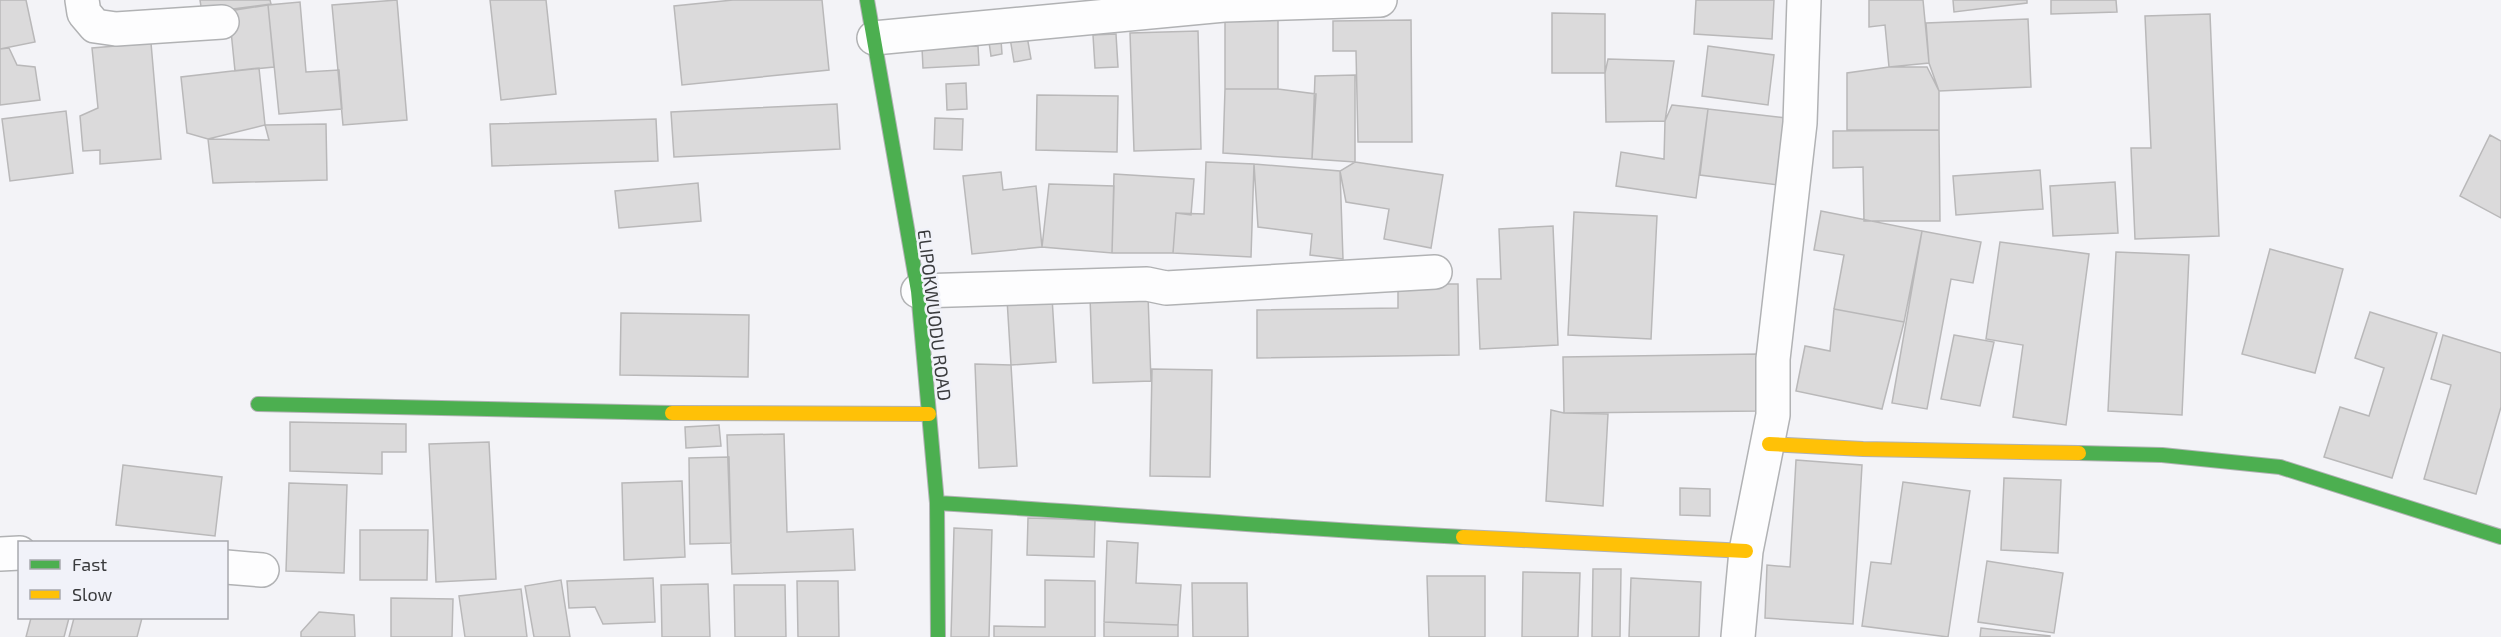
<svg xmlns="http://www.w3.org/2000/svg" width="2501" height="637" font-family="'Exo 2',sans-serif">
<rect width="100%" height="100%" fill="#f3f3f7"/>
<path fill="#dbdadb" stroke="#b9b8b9" stroke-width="1.5" d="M0,0H26L35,42L0,49Z
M200,0H270L271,4L202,13Z
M397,0L407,120L343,125L332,5Z
M490,0H546L556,94L501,100Z
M733,0H822L829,70L682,85L674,6Z
M1696,0H1774L1772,39L1694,34Z
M1869,0H1923L1929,63L1889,67L1885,25L1869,27Z
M1953,0H2027V3L1954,12Z
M2051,0H2116L2117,12L2051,14Z
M300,2L306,72L339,70L342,109L279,114L268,5Z
M268,5L274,67L235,71L229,11Z
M1278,12V89H1225V13Z
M1552,13L1605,14V73H1552Z
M2210,14L2219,236L2135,239L2131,148H2151L2145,16Z
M2028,19L2031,87L1939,91L1929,63L1926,23Z
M1411,20L1412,142H1358L1356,51H1333V21Z
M1198,31L1201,149L1134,151L1130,33Z
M1116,34L1118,67L1095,68L1093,35Z
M1027,36L1031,59L1014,62L1010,38Z
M1001,40L1002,54L991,56L989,42Z
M151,43L161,159L100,164V150L83,151L80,116L98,108L92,48Z
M978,46L979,65L923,68L922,48Z
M1708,46L1774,55L1768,105L1702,96Z
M9,48L17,65L35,67L40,100L0,105V49Z
M1608,59L1674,61L1665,121L1606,122L1605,73Z
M1889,67H1927L1939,91V130H1847V73Z
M259,68L265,125L208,139L187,133L181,77Z
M1355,75V162L1312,159L1315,76Z
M966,83L967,109L947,110L946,84Z
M1225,89H1278L1316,94L1312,159L1223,153Z
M1037,95L1118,96L1117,152L1036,150Z
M837,104L840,149L674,157L671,112Z
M1672,105L1708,109L1696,198L1616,186L1621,152L1664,159L1665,121Z
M1708,109L1786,118L1778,185L1700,175Z
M66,111L73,173L10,181L2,119Z
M935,118L963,119L962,150L934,149Z
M656,119L658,161L492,166L490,124Z
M326,124L327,180L213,183L208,139L269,140L265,125Z
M1939,130L1940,221H1864L1863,167L1833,168V131Z
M2490,135L2501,141V218L2460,196Z
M1206,162L1254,164L1251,257L1173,253L1176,213L1204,214Z
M1355,162L1443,175L1431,248L1384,239L1389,209L1346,202L1340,171Z
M1254,164L1340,171L1343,259L1310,255L1312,234L1258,227Z
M2040,170L2043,209L1956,215L1953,176Z
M1001,172L1003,190L1036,186L1042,247L972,254L963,176Z
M1114,174L1194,179L1191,215L1176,213L1173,253H1112Z
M2115,182L2118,233L2053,236L2050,186Z
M698,183L701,221L619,228L615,191Z
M1049,184L1114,186L1112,253L1042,247Z
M1821,211L1922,231L1904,322L1834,309L1844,255L1814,250Z
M1574,212L1657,216L1651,339L1568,335Z
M1553,226L1558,345L1480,349L1477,279H1501L1499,229Z
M1922,231L1981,242L1973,283L1951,279L1927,409L1892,403Z
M2000,242L2089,254L2066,425L2013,417L2023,345L1986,339Z
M2270,249L2343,269L2315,373L2242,354Z
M2116,252L2189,255L2182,415L2108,411Z
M1398,284H1458L1459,355L1257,358V310L1398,308Z
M1148,295L1151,381L1093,383L1090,297Z
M1052,297L1056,362L1011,365L1007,299Z
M1834,309L1904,322L1882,409L1796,391L1805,346L1830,351Z
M2370,312L2437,333L2392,478L2324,457L2340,407L2369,416L2384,368L2355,358Z
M621,313L749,315L748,377L620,375Z
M1954,335L1994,342L1980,406L1941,399Z
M2443,335L2501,353V407L2476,494L2424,479L2451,385L2431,379Z
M1758,354L1759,411L1564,413L1563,357Z
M975,364L1011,365L1017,466L979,468Z
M1152,369L1212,370L1210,477L1150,476Z
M1551,410L1564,413L1608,414L1603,506L1546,501Z
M290,422L406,424V452H382V474L290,471Z
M719,425L721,446L686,448L685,427Z
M784,434L787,532L853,529L855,570L732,574L727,435Z
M489,442L496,579L436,582L429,444Z
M729,457L731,543L690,544L689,458Z
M1796,460L1862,465L1853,624L1765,618L1767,565L1790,567Z
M123,465L222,477L215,536L116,525Z
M2004,478L2061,480L2058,553L2001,550Z
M682,481L685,557L624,560L622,483Z
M1903,482L1970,491L1948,637L1862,626L1871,562L1891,564Z
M289,483L347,485L344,573L286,571Z
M1680,488L1710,489V516L1680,515Z
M1028,518L1095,520L1094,557L1027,555Z
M954,528L992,530L989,637H951Z
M360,530H428L427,580H360Z
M1107,541L1138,543L1136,583L1181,585L1178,625L1104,622Z
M1987,561L2063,573L2054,633L1978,622Z
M1593,569H1621L1620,637H1592Z
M1523,572L1580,573L1578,637H1522Z
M1427,576H1485V637H1429Z
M653,578L655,622L603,624L595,607L569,608L567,581Z
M1631,578L1701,582L1699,637H1629Z
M561,580L570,637H534L525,586Z
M1045,580L1095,581V637H994V626L1045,627Z
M797,581H838L839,637H798Z
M1192,583H1247L1248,637H1193Z
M708,584L710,637H662L661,585Z
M734,585H785L786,637H735Z
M521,589L527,637H465L459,596Z
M391,598L453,599L452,637H391Z
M319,612L354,615L355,637H301V632Z
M31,618H69L64,637H26Z
M74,618H142L137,637H69Z
M1104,622L1178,625V637H1104Z
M1981,628L2050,636V637H1980Z"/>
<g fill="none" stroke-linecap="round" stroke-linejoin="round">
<defs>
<path id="street" d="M82,0L84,13L95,26L116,29L222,22
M874,38L1224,5L1380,0
M918,291L1147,284L1166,288L1435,272
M0,554L20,553
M226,567L262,570
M1738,637L1746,551L1773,415V359L1800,123L1804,0"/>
<path id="fast" d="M867,0L918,291L937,503L938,637
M258,404L672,413
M2079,453L2162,455L2280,467L2501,537
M937,503C1112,513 1287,529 1463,537"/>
<path id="slow" d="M672,413L929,414
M1769,444L1863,449L2079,453
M1463,537L1746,551"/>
</defs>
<use href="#street" stroke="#b1b2b4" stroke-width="36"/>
<use href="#fast" stroke="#b1b2b4" stroke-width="16"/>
<use href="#slow" stroke="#b1b2b4" stroke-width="16"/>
<use href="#street" stroke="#fdfdfe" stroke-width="33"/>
<use href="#fast" stroke="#4caf50" stroke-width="14"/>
<use href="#slow" stroke="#ffc107" stroke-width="14"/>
</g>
<g text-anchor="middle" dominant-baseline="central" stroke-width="5" stroke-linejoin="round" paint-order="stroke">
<g font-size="18" fill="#3a3b3d" stroke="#f1f2f9">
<text transform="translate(935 315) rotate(83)">ELIPOKWUODU ROAD</text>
</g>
</g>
<rect x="18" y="541" width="210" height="78" fill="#f1f2f9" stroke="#a8a9ae" stroke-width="1.5"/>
<rect x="30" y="560" width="30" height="9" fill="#4caf50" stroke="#a8a9ae" stroke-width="1.5"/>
<text x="72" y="571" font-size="18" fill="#3a3b3d">Fast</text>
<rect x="30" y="590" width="30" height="9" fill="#ffc107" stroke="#a8a9ae" stroke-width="1.5"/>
<text x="72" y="601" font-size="18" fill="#3a3b3d">Slow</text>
</svg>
